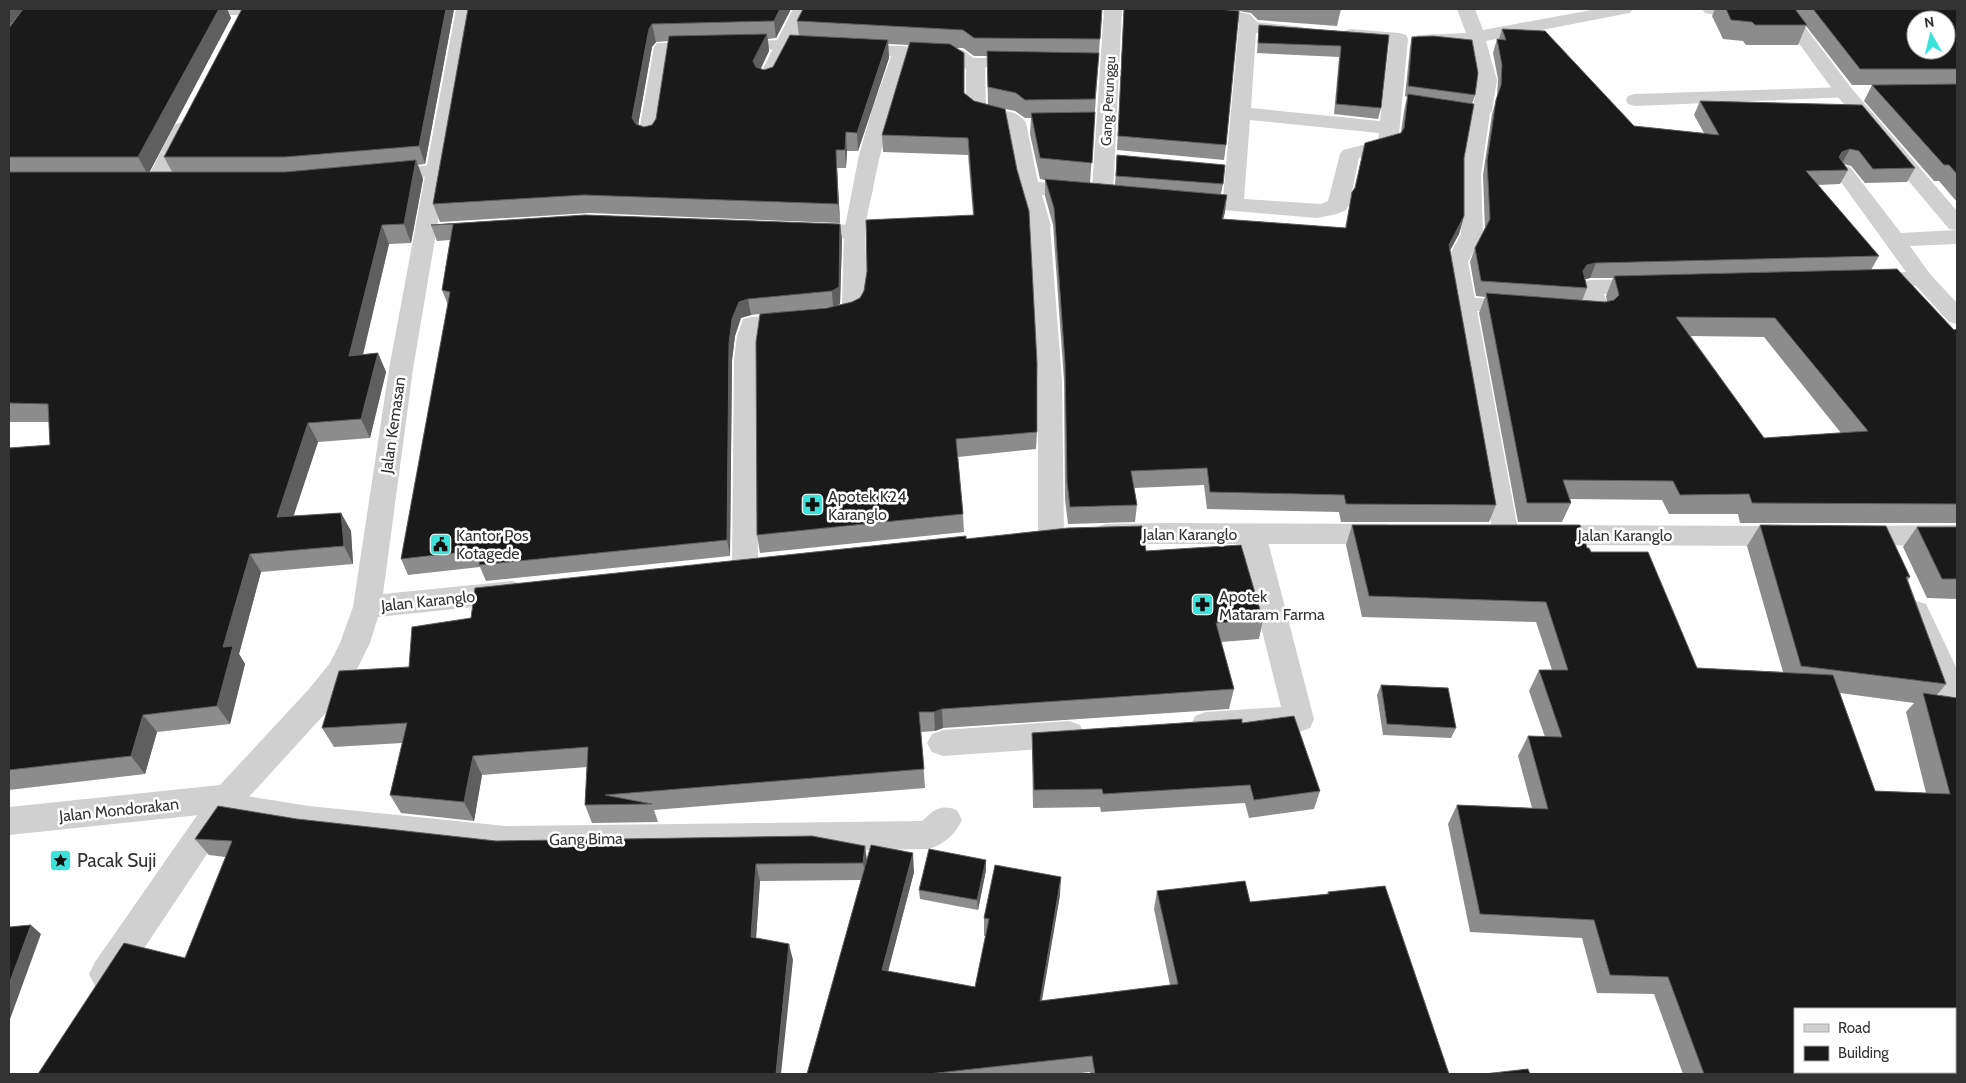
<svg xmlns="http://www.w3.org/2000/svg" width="1966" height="1083" font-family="Cabin,sans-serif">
<rect width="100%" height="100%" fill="#fff"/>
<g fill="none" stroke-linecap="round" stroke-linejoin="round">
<path fill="#d0d0d0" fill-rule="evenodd" d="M783,40L789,41L792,45L789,49L671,52L658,137L655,141L648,143L641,141L638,137L654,47L657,43Z
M902,46L908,47L911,51C895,98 881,144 872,194C869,207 865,221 865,235C865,250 871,304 861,314C846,327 783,328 761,330L757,360L758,567L754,574L745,577L736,574L732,567L734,360L737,336L743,319L751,317L834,309L842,305L844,232L859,155L872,110L893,51L896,47Z
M970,58H1022L1028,59L1031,63L1028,67L1022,68L964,67L961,63L964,59Z
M1845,87L1852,89L1854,93L1852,97L1635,106L1628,104L1626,100L1628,96L1635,94Z
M1481,107L1488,109L1490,113L1481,175L1483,234L1468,262L1519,535L1515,542L1506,545L1497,542L1493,535L1446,262L1461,234V175L1472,113L1474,109Z
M1040,220L1047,222L1050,226L1062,381L1064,536L1060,543L1051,546L1042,543L1038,536V381L1030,226L1033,222Z"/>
<path fill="#d0d0d0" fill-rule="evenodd" d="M209,9H355L351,15L345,16L217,15L211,14Z
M793,9H811L796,40L963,50L985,67L986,107L1015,113L1023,119L1026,123L1038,182L1083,186L1092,189L1104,9H1122L1113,193L1110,198L1102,199L1094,198L1092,194L1083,198L1042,195L1051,226L1048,231L1040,233L1032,231L1029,226L1018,187L1006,125C994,116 976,124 966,109V69L951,59L791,51L774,84L767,86L760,84L757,80Z
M1457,9H1475L1483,30L1597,9H1633L1630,13L1624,14L1486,41L1497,80L1492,111C1481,126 1445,116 1429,112L1426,108L1429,104L1436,102L1473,108L1477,80L1468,44L1425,45L1418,43L1416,39L1418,35L1466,33Z
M1702,9C1728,7 1773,5 1796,15L1852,89L1957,211V244L1910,246L1930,274L1957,303V324L1949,322L1916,286L1870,287L1862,285L1859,280L1862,275L1870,273L1906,272L1833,171L1836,167L1843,165L1850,167L1901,233L1956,230L1949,229L1838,97L1784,23L1777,20L1711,14L1705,13Z
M1238,12L1250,14L1257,22L1303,27L1305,31L1303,35L1296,37L1256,33L1251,108L1380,121L1389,44L1344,39L1342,35L1344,31L1351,29L1399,33L1406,35L1408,39L1398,145L1395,149L1359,158L1349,205L1346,210L1337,214L1317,218L1188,207L1180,206L1177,201L1180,196L1188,195L1223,198L1239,23L1232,21L1229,17L1232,13ZM1250,120L1379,133L1378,141L1343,150L1340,154L1328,201L1321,204L1244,199Z
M183,122L190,124L193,128L167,183L163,187L156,189L149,187L145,183L173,128L176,124Z
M435,165L442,167L445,171L442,175L382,181L375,179L372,175L375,171L382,169Z
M803,223L854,225L862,227L865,232L862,237L854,239L795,235L792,230L795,225Z
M1647,279L1655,281L1658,286L1655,291L1647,293L1604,294L1610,311L1606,316C1593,320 1578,320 1565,316L1561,311L1565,306L1584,304L1579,287L1582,282L1590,280Z
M1464,297L1520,301L1528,303L1532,308L1528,313L1520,315L1456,309L1452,304L1456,299Z
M1252,524L1262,527L1266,534L1314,719L1310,728L1299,732L1206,738L1195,734L1191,725L1195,716L1206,712L1281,707L1238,534L1242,527Z
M1916,601L1926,604L1957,669V713L1946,710L1902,612L1906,604Z
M1069,721L1080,725L1084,734L1080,743L1069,747L943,756L932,752L927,743L932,734L943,730Z
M222,792L309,806L505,826L922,821C935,809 940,804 957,810L962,820C955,835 944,844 929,849L505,856L309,834L229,821L119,986L107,991L95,986L89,974L95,962L207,801L211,796Z"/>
<path fill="#d0d0d0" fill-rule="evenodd" d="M456,9H474L413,369L383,594L512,581L522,584L526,592L522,600L512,603L378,617L370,643L352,679L331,707L239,808L228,812L9,835V807L220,785L309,689L330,663L340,643L353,607L389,369Z
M1169,523L1386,524L1396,527L1400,534L1396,541L1386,544H1107L1097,541L1093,534L1097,527L1107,524Z
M1547,525L1791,526L1801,529L1805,536L1801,543L1791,546L1547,545L1537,542L1533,535L1537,528Z
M1957,525V545L1854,546L1844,543L1840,536L1844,529L1854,526Z"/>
</g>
<path fill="#8c8c8c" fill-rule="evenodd" d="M23,9H227L231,18L149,172H172L164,157L242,9H454L425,164L418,165L423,179L411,243L389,244L363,355L378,353L386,372L370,438L318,442L293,516L341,513L351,531L353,564L261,572L239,654L245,664L230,724L157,732L145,774L9,790V448L50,445L49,422H9V28Z
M468,9H791L776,38L768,39L769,51L761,69L764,70L773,67L799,36L797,21L1102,9L1090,183L1115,185L1117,155L1223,184L1221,194L1225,212L1223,219L1345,228L1352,192L1401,132L1404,111L1407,97L1405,96L1410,47L1412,37L1475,95L1472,104L1464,158V216L1459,234L1450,250L1496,505L1489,522H1341L1339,512L1207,509L1204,485L1134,488L1137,505L1135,522L1068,524L1065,499L1064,381L1053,225L1045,196V180L1040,179L1030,134L1031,118H1025L1015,111L1001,108L1037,432L1036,449L958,457L963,514L964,532L760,553L757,535L760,314L751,315L741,318L735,336L732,360L730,556L486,581L480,567L408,575L401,559L448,305L442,290L450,240L437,241L431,225L585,215L840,224L842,240L840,304L835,306L852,302L860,298L973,215L968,155L883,152L882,135L909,45L888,44L889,58L858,151H847L846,168H837L840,223L589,213L440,222L433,204ZM669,41L656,119L652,125L644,127L638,125L652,47L656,42ZM955,48H963L974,56H987L988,105L974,101L964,93ZM831,307L827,308L781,312Z
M1124,9H1341L1337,26L1258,20L1251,13L1239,11L1226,145L1224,160L1117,150Z
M1715,9H1957V202L1939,181H1934L1864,101L1872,85H1852L1806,26L1798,45H1746L1743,41L1723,39L1712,16Z
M1259,25L1389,35L1381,108L1378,119L1334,114L1339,57L1257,53Z
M1502,29L1634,126L1704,133L1694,115L1700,101L1915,168L1907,182L1865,183L1851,166L1844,164L1848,170L1840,184L1818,185L1879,256L1871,270L1954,330L1957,329V523H1740L1738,514H1669L1662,500L1570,499L1571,503L1562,522H1518L1479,313L1485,297L1476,296L1470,262L1475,248L1485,229L1483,175L1492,114L1497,97L1498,79L1493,53L1497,39H1499ZM1590,278H1613L1606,296L1607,302L1582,301L1587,288L1585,279ZM1691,336L1764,337L1841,433L1764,438Z
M1352,525L1587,548L1697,668L1783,672L1747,546L1760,525L1910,577L1908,580L1946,684L1937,695L1957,698V1074H1683L1654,994L1597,993L1582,938L1470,932L1448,824L1457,805L1532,808L1518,756L1528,736L1545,737L1529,691L1539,670H1552L1536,622L1362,617L1346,545ZM1840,693L1914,703L1906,712L1926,793L1875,791Z
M1917,527H1957V599L1927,598L1903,547Z
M966,539L1146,551L1263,620L1259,639L1221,642L1234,689L1229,709L943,728L935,731L921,732L925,788L654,810L658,822L592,823L585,805L587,767L482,775L474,821L401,813L390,795L402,743L334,747L322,728L409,667L471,618Z
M1381,685L1456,728L1451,738L1383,735L1377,695Z
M1242,723L1320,791L1314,809L1249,818L1245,803L1101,812L1100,807L1033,808L1032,752V733Z
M297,819L496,841L865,846L867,860L914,872L888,971L975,987L986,936H984V918L1060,895L1041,1001L1170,985L1154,909L1157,891L1250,902L1327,894L1328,892L1449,1074H1090V1072L1072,1074H807L861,880L760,881L756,938L793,960L225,857L209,855L195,839Z
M986,860V870L978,910L920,899L919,890Z"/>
<path fill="#5f5f5f" d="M9,9H23L9,27Z
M219,9H227L231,18L148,175L138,157Z
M446,9H454L425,164L419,146Z
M780,9H791L776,38L774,21Z
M652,24L656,42L652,47L636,137L632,118L649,29Z
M767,34L769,51L755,79L753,61Z
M888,40L889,58L858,151L857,133Z
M846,132L847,151L846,168L845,150Z
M1850,149L1842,163L1834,166L1831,171L1842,152Z
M836,150L837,168L840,223L838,204Z
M416,160L423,179L411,243L404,224Z
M1227,195L1225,212L1219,236L1222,219Z
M1464,216L1459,234L1444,262L1449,245Z
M840,224L842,240L840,304L833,307L832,291Z
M382,225L389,244L358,375L349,356Z
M1596,263L1590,278L1582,280L1583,271L1587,265Z
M748,299L751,315L741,318L735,336L732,360L730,556L727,540L729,344L732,319L739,302Z
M378,353L386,372L370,438L361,419Z
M308,423L318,442L287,536L277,517Z
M341,513L351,531L353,564L344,546Z
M250,554L261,572L239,654L245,664L230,724L217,706L223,647Z
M942,709L943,728L935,731L934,712Z
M143,715L157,732L145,774L131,756Z
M473,756L482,775L474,821L464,802Z
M865,846L867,863L866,880L863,863Z
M913,853L914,872L884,987L882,970Z
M986,860V870L978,910L977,900Z
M756,864L760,881L755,953L751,937Z
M1061,877L1060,895L1039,1018L1040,1001Z
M31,925L41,934L9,1022V984Z
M789,944L793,960L781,1074H776Z"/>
<path fill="#1a1a1a" stroke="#5f5f5f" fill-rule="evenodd" d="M23,9H219L138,157H9V28Z
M242,9H446L419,146L285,157H164Z
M468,9H780L774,21L652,24L649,29L632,118L636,124L644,127L652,125L656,119L669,36L767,34L753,61L756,67L764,70L773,67L790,35L888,40L857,133L846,132L845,150H836L838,204L584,195L433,204Z
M803,9H1102L1100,39L974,38L963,30L797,21Z
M1124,9H1219L1239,11L1226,145L1118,136Z
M1726,9H1795L1807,25H1755L1752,22L1731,20Z
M1813,9H1957V69H1860ZM1916,20H1946V50H1916Z
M1259,25L1389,35L1381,108L1336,104L1341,46L1258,43Z
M1502,29L1545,31L1634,126L1719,135L1700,101L1862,105L1915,168L1873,169L1859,151L1850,149L1842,152L1839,157L1848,170L1806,171L1879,256L1596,263L1587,265L1583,271L1587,288L1481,281L1475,248L1490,219L1487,161L1496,100L1501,85L1502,65L1497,39L1506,40Z
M1433,36L1472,40L1478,73L1475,95L1408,86L1412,37Z
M910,42L950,44L964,53V93L974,101L1005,109L1017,170L1029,211L1037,363V432L956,439L963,514L757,535L756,342L760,314L827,308L852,302L860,298L864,291L867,271L866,220L974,215L968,138L882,135Z
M987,51L1099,53L1095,99L1025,100L1016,93L988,87Z
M1957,84V174L1949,165H1944L1872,85Z
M1408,94L1474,104L1464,158V216L1449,245L1496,505L1346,504L1344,495L1210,492L1207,468L1131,471L1137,505L1070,507L1067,482L1065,363L1054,208L1045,179L1227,195L1222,219L1346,228L1352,192L1355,188L1365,143L1401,133L1404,128Z
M1095,112L1092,163L1040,158L1031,113Z
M1117,155L1225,165L1223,184L1116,176Z
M416,160L404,224L382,225L349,356L378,353L361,419L308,423L277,517L341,513L344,546L250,554L223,647L233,646L217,706L143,715L131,756L9,770V448L50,445L48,404L9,403V172H285Z
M585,215L840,224L839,287L832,291L748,299L739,302L732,319L729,344L727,540L479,565L481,550L401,559L450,292L442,290L453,224L431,225Z
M1897,269L1954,330L1957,329V504L1752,503L1749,494L1680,495L1673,481L1563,480L1571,503H1527L1486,293L1605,302L1614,300L1619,295L1614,276ZM1676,317L1775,318L1868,431L1764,438Z
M1352,525H1580L1587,548H1589L1591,552H1648L1697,668L1833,675L1875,791L1950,794L1923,693L1957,698V1074H1704L1668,977L1610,975L1594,920L1480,914L1457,805L1548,809L1528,736L1562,737L1539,670H1568L1546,602L1369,596ZM1795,1009H1955V1072H1795Z
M1760,525L1886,526L1910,577H1906L1946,684L1801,666Z
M1142,526L1146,551L1241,545L1263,620L1216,623L1234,689L942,709L934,712H919L924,769L605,795L652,804L585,805L588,747L473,756L464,802L390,795L407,723L322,728L339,671L409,667L412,627L471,618L475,588L966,536V539L1068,528Z
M1917,527H1957V579H1942Z
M1381,685L1448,688L1456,728L1387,724Z
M1294,716L1320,791L1254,800L1250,785L1103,794L1102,789L1034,790L1032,733L1242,719V723Z
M218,806L297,819L496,841L812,836L865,846L863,863L756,864L751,937L789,944L776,1074H38L124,943L185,958L232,841L195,839Z
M871,845L913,853L882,970L975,987L989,919L984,918L995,865L1061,877L1040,1001L1178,984L1157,891L1245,881L1250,902L1329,894L1328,892L1385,886L1449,1074H1095L1092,1056L928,1074H807Z
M929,849L986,860L977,900L919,890Z
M31,925L9,984V927Z
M1528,1069L1530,1074H1484Z"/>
<defs>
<symbol id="pharmacy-square" viewBox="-11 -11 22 22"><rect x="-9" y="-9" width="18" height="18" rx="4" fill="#3ce3da" stroke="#fff"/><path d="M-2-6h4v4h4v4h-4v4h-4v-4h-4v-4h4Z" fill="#111"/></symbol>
<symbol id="civic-square" viewBox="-11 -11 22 22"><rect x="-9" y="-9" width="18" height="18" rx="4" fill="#3ce3da" stroke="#fff"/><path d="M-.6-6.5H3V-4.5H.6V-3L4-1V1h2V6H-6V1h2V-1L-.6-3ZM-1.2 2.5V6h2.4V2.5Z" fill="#111"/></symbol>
<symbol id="sight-square" viewBox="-11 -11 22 22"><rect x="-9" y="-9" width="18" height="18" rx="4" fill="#3ce3da" stroke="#fff"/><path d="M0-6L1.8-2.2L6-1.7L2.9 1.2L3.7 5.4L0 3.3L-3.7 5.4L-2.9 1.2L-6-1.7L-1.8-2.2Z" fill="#111"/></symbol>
</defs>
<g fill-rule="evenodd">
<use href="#pharmacy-square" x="800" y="492" width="25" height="25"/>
<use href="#civic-square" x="428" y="532" width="25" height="25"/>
<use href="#pharmacy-square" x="1190" y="592" width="25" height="25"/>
<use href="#sight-square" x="48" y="848" width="25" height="25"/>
</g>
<g text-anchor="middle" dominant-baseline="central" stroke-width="5" stroke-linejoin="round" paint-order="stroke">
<g font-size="14" fill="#333" stroke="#fff">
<text transform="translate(1108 101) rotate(-87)">Gang Perunggu</text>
</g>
<g font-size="16" fill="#333" stroke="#fff">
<text transform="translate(393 425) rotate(-82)">Jalan Kemasan</text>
<text x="1190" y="534">Jalan Karanglo</text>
<text x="1625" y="535">Jalan Karanglo</text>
<text transform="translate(428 601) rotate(-6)">Jalan Karanglo</text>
<text transform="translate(119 810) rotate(-6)">Jalan Mondorakan</text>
<text transform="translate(586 839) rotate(-1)">Gang Bima</text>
</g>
<g font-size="16" fill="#333" stroke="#fff" text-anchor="start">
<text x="828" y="496">Apotek K24<tspan x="828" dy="18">Karanglo</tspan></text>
<text x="456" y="535">Kantor Pos<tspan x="456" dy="18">Kotagede</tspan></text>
<text x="1219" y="596">Apotek<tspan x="1219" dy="18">Mataram Farma</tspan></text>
</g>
<g font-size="19" fill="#333" stroke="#fff" text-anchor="start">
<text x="77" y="860">Pacak Suji</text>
</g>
</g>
<rect width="1966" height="1083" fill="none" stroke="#333333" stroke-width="20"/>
<rect x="1794" y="1008" width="162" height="65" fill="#ffffff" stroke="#adadad"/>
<rect x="1804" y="1024" width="25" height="8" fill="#d0d0d0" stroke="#adadad"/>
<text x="1838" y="1033" font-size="15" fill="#333333">Road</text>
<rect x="1804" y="1046" width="25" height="15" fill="#1a1a1a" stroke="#adadad"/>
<text x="1838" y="1058" font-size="15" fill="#333333">Building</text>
<g transform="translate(1931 35) rotate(352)"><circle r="24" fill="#ffffff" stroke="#adadad"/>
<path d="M0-4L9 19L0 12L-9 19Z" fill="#3ce3da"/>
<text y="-8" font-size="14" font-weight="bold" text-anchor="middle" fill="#333333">N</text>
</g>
</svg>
